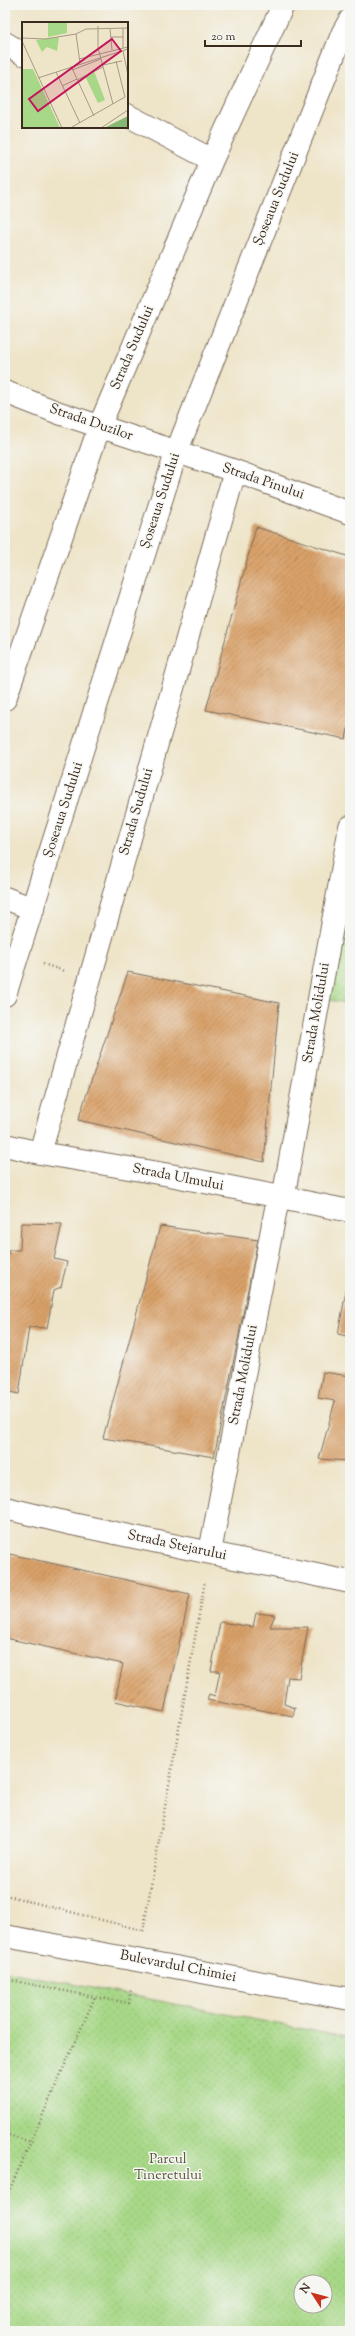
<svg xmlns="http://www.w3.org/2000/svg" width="355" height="2336" font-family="'Sorts Mill Goudy',serif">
<defs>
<pattern id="park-dots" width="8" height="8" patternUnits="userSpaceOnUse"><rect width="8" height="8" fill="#a7d887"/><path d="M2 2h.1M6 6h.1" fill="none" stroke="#91ba74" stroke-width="1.8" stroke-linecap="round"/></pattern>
<pattern id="building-hatch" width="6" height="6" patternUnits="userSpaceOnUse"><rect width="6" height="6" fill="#d9a169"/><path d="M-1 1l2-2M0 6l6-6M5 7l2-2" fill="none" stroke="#b18356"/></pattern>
</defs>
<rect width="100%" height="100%" fill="#f6f6f2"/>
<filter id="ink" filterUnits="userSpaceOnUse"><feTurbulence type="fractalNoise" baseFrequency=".025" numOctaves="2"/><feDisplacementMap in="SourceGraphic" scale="8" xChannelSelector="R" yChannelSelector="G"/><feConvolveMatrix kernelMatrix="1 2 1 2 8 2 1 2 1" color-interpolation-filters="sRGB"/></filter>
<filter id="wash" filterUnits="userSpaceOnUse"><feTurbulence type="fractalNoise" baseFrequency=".012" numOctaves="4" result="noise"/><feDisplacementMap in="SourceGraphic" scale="16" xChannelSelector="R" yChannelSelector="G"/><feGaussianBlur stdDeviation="0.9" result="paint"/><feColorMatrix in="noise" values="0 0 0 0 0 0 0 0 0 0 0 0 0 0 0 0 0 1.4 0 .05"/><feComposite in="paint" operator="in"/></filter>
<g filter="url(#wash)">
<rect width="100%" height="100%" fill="#eee4c8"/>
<path fill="url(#park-dots)" stroke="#718152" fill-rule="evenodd" d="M350,826V1004L320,998Z
M5,1971L350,2038V2331H5ZM301,2282H325V2306H301Z"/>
<g id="blocks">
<path fill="url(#building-hatch)" d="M256,527L350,557V719L346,739L206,710Z
M128,972L279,1003L264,1162L78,1120Z
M21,1223L62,1224L54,1259L67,1262L61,1287L54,1290L47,1328L29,1327L19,1394L9,1392V1401H5V1269L9,1250H20Z
M160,1226L258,1240L214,1457L103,1438Z
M350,1270V1337L338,1334Z
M323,1372L350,1376V1461L319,1459L335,1401L318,1398Z
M5,1553L190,1594L164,1712L115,1701L123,1664L5,1638Z
M256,1613L275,1615L270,1627H308L299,1678L288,1677L284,1704L295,1708L293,1716L207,1700L209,1694L215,1696L220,1671H211L220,1622L253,1627Z"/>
</g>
</g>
<g filter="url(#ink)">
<use href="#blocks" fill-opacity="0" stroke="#7a6b5a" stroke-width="1"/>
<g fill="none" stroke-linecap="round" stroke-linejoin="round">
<defs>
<path id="minor" d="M5,43L23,54
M127,115L212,160
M5,392L59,413L235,471L350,513
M5,699L100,425L212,160L283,5
M5,898L33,909
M5,995L176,453L343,32L350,20
M5,1145L40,1153L170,1175L350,1211
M40,1153L235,471
M283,1199L350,827
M5,1508L72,1524L350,1582
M210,1552L278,1198
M5,1936L350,1999"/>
</defs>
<use href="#minor" stroke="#7a6b5a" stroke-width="24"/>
<path stroke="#7a6b5a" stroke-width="2.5" stroke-dasharray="1 3" stroke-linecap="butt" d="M43,964L64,971
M5,1895L141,1930
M143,1931L205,1581
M5,1979L95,1997
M5,2134L31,2142
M5,2200L95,1997L129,2003L131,1988"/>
<use href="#minor" stroke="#fff" stroke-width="22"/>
</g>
</g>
<g text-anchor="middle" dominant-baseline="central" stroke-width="3" stroke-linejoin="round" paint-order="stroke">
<g font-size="14" fill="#3b2a1e" stroke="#f6f6f2">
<text transform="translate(277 199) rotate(-68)">Șoseaua Sudului</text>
<text transform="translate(133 348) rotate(-67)">Strada Sudului</text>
<text transform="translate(91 423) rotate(19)">Strada Duzilor</text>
<text transform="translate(263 482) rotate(19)">Strada Pinului</text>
<text transform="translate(161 501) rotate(-72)">Șoseaua Sudului</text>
<text transform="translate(64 810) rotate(-72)">Șoseaua Sudului</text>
<text transform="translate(137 812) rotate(-74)">Strada Sudului</text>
<text transform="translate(317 1013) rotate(-80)">Strada Molidului</text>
<text transform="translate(178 1178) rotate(11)">Strada Ulmului</text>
<text transform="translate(244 1375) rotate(-79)">Strada Molidului</text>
<text transform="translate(177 1546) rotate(12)">Strada Stejarului</text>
<text transform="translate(178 1967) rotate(11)">Bulevardul Chimiei</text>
</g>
<g font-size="14" fill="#565638" stroke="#f6f6f2">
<text x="168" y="2160">Parcul<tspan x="168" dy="16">Tineretului</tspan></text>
</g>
</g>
<g transform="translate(22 22)">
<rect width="106" height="106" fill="#eee4c8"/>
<path d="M37,15L35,29L25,25L20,30L14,18Z" fill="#a7d887"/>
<path d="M106,94V106H82Z" fill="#85b874"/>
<path d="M26,0H45V11L26,15ZM0,47H11L38,106H0ZM72,49L83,78L76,81L63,54Z" fill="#a7d887"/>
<path fill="none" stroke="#a69a84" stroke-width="1" d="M76,4V26L91,82M101,6V26M88,7L90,28M54,12L58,41M88,15H101M0,16L23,17L54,12L64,7L106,6M0,19L40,106M101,29L106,53M57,37L106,25M81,43L100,39M49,44L72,94M50,48L79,37M34,50L58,101M16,56L106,27M55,58L81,45M40,64L55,57M50,105L103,75L94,39M79,106L106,88"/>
<path fill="#c2185b" fill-opacity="0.15" stroke="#c2185b" stroke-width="2" d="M90,17L99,29L16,89L7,77Z"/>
<rect width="106" height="106" fill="none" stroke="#3b2a1e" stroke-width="2"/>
</g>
<rect width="355" height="2336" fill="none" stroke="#f6f6f2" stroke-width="20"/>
<g transform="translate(313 2294) rotate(306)"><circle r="19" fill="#f6f6f2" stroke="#aba49d"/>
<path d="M0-3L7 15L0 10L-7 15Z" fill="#c8321e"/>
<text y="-6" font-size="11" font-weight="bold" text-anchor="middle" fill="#3b2a1e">N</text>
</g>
<path d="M205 40v6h96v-6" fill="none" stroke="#3b2a1e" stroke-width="2"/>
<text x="211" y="40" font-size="12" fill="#3b2a1e" stroke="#f6f6f2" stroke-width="3" paint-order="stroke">20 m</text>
</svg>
